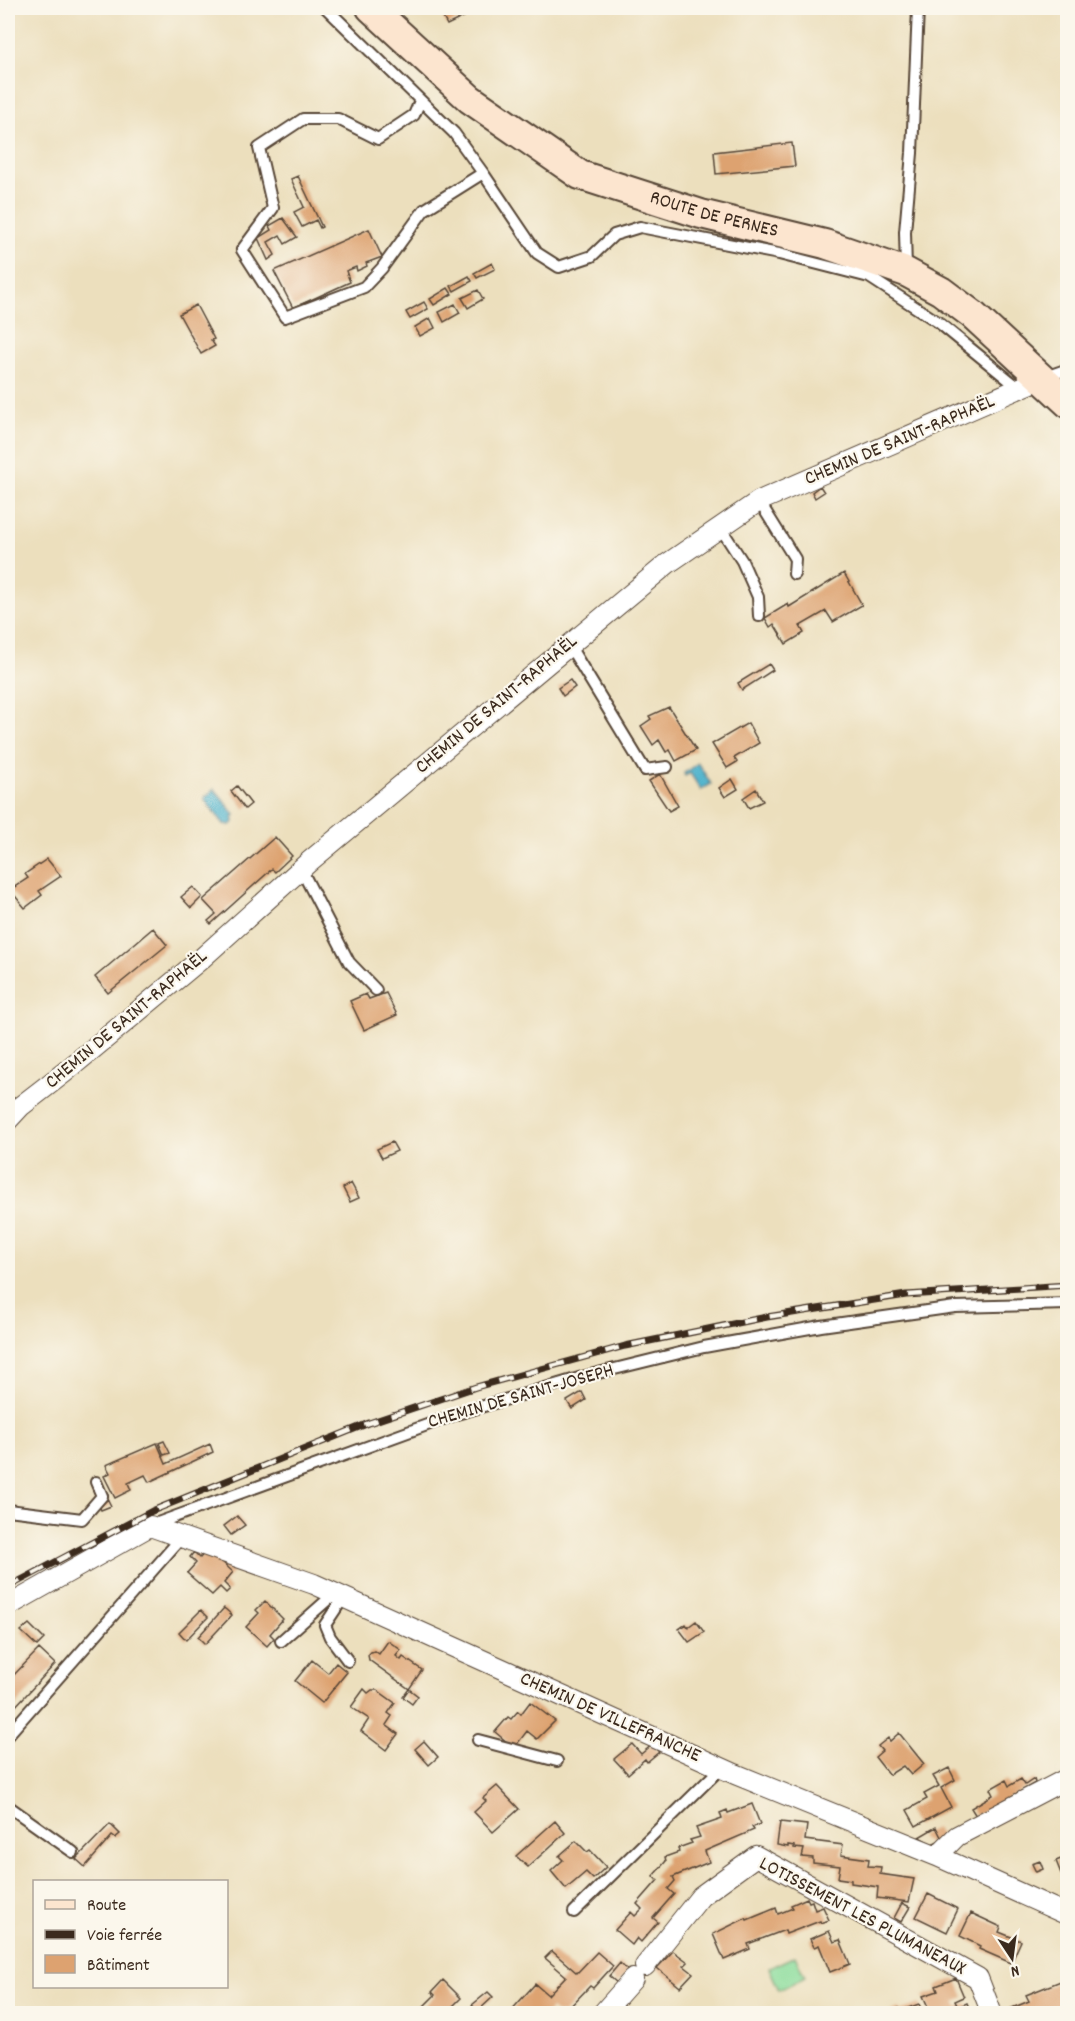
<svg xmlns="http://www.w3.org/2000/svg" width="1075" height="2021" font-family="Dekko,sans-serif">
<rect width="100%" height="100%" fill="#fbf7ec"/>
<filter id="ink" filterUnits="userSpaceOnUse"><feTurbulence type="fractalNoise" baseFrequency=".0167" numOctaves="2"/><feDisplacementMap in="SourceGraphic" scale="12" xChannelSelector="R" yChannelSelector="G"/><feConvolveMatrix kernelMatrix="1 2 1 2 8 2 1 2 1" color-interpolation-filters="sRGB"/></filter>
<filter id="wash" filterUnits="userSpaceOnUse"><feTurbulence type="fractalNoise" baseFrequency=".008" numOctaves="4" result="noise"/><feDisplacementMap in="SourceGraphic" scale="24" xChannelSelector="R" yChannelSelector="G"/><feGaussianBlur stdDeviation="1.35" result="paint"/><feColorMatrix in="noise" values="0 0 0 0 0 0 0 0 0 0 0 0 0 0 0 0 0 1.4 0 .05"/><feComposite in="paint" operator="in"/></filter>
<g filter="url(#wash)">
<rect width="100%" height="100%" fill="#ecdfbd"/>
<path fill="#8ddd9d" stroke="#64845e" stroke-width="1.5" d="M795,1956L805,1977L779,1990L769,1968Z"/>
<path fill="#4db2cc" stroke="#446e75" stroke-width="1.5" d="M698,763L711,784L701,790L690,773L685,776L684,773Z
M214,789L235,815L233,817L234,822L231,825L224,824L204,799Z"/>
<g id="blocks">
<path fill="#dda270" d="M438,8H482L447,25Z
M792,143L795,166L716,174L714,152Z
M298,176L322,227L320,228L316,220L302,227L294,212L304,207L291,179Z
M283,218L297,237L285,244L280,235L268,242L275,255L268,260L258,238L271,230L269,226Z
M369,229L382,257L366,263L367,266L357,271L356,267L346,271L350,282L293,308L274,271Z
M492,263L495,269L477,278L474,273Z
M469,276L472,281L454,291L451,286Z
M448,288L452,294L434,305L430,299Z
M478,290L483,299L468,308L462,298Z
M424,302L428,309L410,319L406,312Z
M455,304L460,313L444,322L439,312Z
M196,305L214,339L211,340L215,346L201,354L179,314Z
M430,318L435,328L420,336L415,327Z
M820,486L824,492L815,498L812,492Z
M844,573L862,605L833,622L826,611L800,626L804,633L786,644L774,624L770,627L765,618L788,604L789,607Z
M769,664L773,670L742,690L738,683Z
M570,680L575,687L563,696L558,688Z
M669,707L696,750L676,761L670,750L666,752L659,740L653,745L641,726L651,719L649,716Z
M748,723L759,743L734,758L737,762L727,768L712,744Z
M660,774L678,806L669,811L649,781Z
M732,779L738,789L725,797L719,788Z
M237,786L251,804L245,809L231,791Z
M756,789L763,801L749,808L743,798Z
M275,837L292,856L275,872L272,869L211,924L208,921L216,914L203,900Z
M47,859L61,876L39,891L42,895L25,908L10,890L28,878L25,874Z
M193,887L202,897L191,908L181,897Z
M153,928L167,945L108,993L95,977Z
M386,993L397,1015L364,1030L350,1001L366,994L369,999Z
M392,1142L397,1151L382,1158L377,1149Z
M351,1183L359,1198L350,1202L343,1188Z
M582,1392L586,1400L572,1409L567,1401Z
M164,1441L170,1453L164,1455L159,1443Z
M157,1443L166,1464L210,1444L213,1452L149,1482L145,1475L128,1483L131,1490L115,1498L104,1476L110,1473L106,1465Z
M108,1500L111,1506L101,1510L98,1503Z
M237,1516L245,1525L231,1535L224,1526Z
M208,1549L233,1572L224,1583L230,1589L226,1593L220,1587L212,1595L187,1573L196,1563L190,1557L194,1552L200,1558Z
M265,1601L283,1619L270,1634L274,1638L267,1646L246,1627L259,1613L256,1610Z
M224,1608L232,1615L205,1644L198,1637Z
M201,1610L208,1617L186,1640L179,1632Z
M696,1621L704,1632L689,1642L679,1629L686,1624L688,1627Z
M29,1624L44,1639L37,1646L21,1631Z
M388,1641L401,1650L396,1656L401,1660L403,1657L422,1670L409,1689L418,1696L412,1704L403,1697L409,1689L369,1660L368,1655L371,1652L375,1651L379,1654Z
M39,1649L55,1664L12,1710L8,1707V1704L13,1698L8,1693V1681Z
M312,1660L328,1673L336,1663L347,1672L322,1703L295,1681Z
M364,1689L368,1693L372,1690H377L395,1703L388,1713L392,1716L386,1725L398,1734L386,1750L361,1731L369,1719L351,1707Z
M530,1702L555,1721L537,1739L527,1731L514,1748L495,1732L508,1717L511,1719L518,1711L521,1714Z
M899,1733L924,1764L911,1775L903,1766L889,1775L875,1757L882,1751L878,1746L888,1738L890,1741Z
M424,1741L438,1757L429,1765L415,1749Z
M632,1744L641,1754L652,1745L659,1752L647,1762L645,1759L628,1774L614,1759Z
M949,1768L955,1780L941,1788L951,1807L916,1826L907,1810L927,1799L924,1794L939,1786L933,1776Z
M1021,1779L1025,1785L1034,1779L1035,1783L976,1816L971,1808L993,1795L990,1789L1006,1780L1009,1786Z
M497,1786L519,1809L493,1832L474,1812L486,1801L483,1798Z
M752,1804L760,1824L752,1827L754,1830L705,1851L709,1862L673,1877L675,1881L668,1889L674,1894L653,1918L658,1922L641,1942L637,1938L632,1945L615,1930L631,1912L635,1916L642,1909L637,1904L658,1880L653,1876L666,1861L665,1857L679,1852L678,1848L692,1843L690,1840L700,1837L696,1828L722,1819L720,1813L727,1810L728,1813Z
M555,1821L565,1833L528,1867L516,1856Z
M780,1822L807,1825L805,1840L843,1845L841,1855L869,1859L868,1866L881,1867L880,1874L914,1879L909,1902L877,1898L878,1887L851,1883V1880L838,1878L840,1866L813,1863V1858L802,1857L804,1849L794,1848V1846L788,1845V1847L777,1845Z
M110,1824L120,1834L115,1838L112,1836L85,1867L76,1859Z
M936,1827L942,1839L932,1844L919,1837Z
M576,1841L587,1852L590,1850L606,1867L593,1879L586,1872L566,1889L551,1871L563,1860L559,1856Z
M1068,1856V1880L1064,1881L1056,1861Z
M1040,1861L1043,1869L1036,1872L1032,1864Z
M928,1894L958,1909L947,1932L916,1917Z
M807,1898L809,1902L812,1901L815,1910L823,1907L829,1920L821,1923L820,1921L786,1934L785,1930L748,1944L750,1949L724,1960L713,1934L746,1918L747,1920L776,1908L778,1914L793,1908L791,1905Z
M902,1903L910,1907L901,1922L894,1918Z
M971,1913L1001,1927L999,1932L1021,1941L1011,1963L979,1949L980,1946L960,1936Z
M829,1931L834,1942L840,1940L850,1964L830,1972L819,1945L814,1947L810,1939Z
M552,1951L577,1973L597,1952L613,1966L593,1988L590,1986L564,2013H556L551,2009L547,2013H509L535,1984L548,1995L566,1976L545,1958Z
M673,1951L688,1962L684,1966L693,1973L680,1987L657,1968Z
M620,1963L628,1971L617,1983L609,1976Z
M956,1978L964,1997L955,2001L958,2007L967,2003L970,2010L963,2013H931L923,1996L938,1991L936,1986Z
M1068,1978V2009L1055,2013H1006L1005,2011L1029,2001L1026,1995Z
M443,1980L461,1998L446,2013H432L424,2006L435,1995L432,1992Z
M488,1992L493,1997L478,2011L472,2005Z
M919,2004L923,2013H891L890,2012L899,2008L900,2011Z"/>
</g>
</g>
<g filter="url(#ink)">
<use href="#blocks" fill-opacity="0" stroke="#564536" stroke-width="1.5"/>
<g fill="none" stroke-linecap="round" stroke-linejoin="round">
<defs>
<path id="lane" d="M326,8L454,133L483,173L424,210L382,268L364,287L285,317L242,250L273,208L259,148L303,119H338L378,139L414,115L420,101
M483,173L537,253L559,267L592,256L614,235L640,227L779,254L869,277L938,322L1020,389
M906,269L905,232L912,153L918,8
M1045,377L1068,369
M759,501L795,559L794,574
M720,527L742,561L758,597L759,616
M569,645L645,770L667,767
M301,869L349,962L376,990
M8,1510L82,1519L102,1496L96,1482
M152,1525L460,1413L586,1376L704,1347L821,1326L955,1307L1068,1304
M343,1598L325,1625L330,1637L348,1661
M281,1641L334,1594
M8,1735L182,1537
M478,1740L557,1761
M8,1806L73,1852
M574,1912L721,1768"/>
<path id="street" d="M8,1120L21,1106L65,1072L201,959L310,861L667,564L759,501L1043,378
M8,1606L150,1526L314,1584L735,1774L937,1856L1068,1915
M937,1856L957,1836L1068,1778
M645,1966L701,1896L756,1856L978,1978L992,2014
M602,2014L633,1979"/>
<g id="secondary">
<path id="s1" d="M371,8L470,99L580,175L701,214L825,244L906,272L941,291L973,315L1068,403"/>
</g>
</defs>
<use href="#lane" stroke="#564536" stroke-width="14"/>
<use href="#street" stroke="#564536" stroke-width="22"/>
<use href="#secondary" stroke="#564536" stroke-width="32"/>
<use href="#lane" stroke="#fff" stroke-width="10"/>
<use href="#street" stroke="#fff" stroke-width="20"/>
<use href="#secondary" stroke="#fce5cf" stroke-width="28"/>
<defs>
<path id="rail" d="M8,1587L152,1511L369,1423L476,1387L625,1346L767,1317L906,1295L1068,1285"/>
</defs>
<use href="#rail" stroke="#3b2a1e" stroke-width="7"/>
<use href="#rail" stroke="#fbf7ec" stroke-width="4.5" stroke-dasharray="14" stroke-linecap="butt"/>
</g>
</g>
<g text-anchor="middle" dominant-baseline="central" stroke-width="4.5" stroke-linejoin="round" paint-order="stroke">
<g font-size="20" fill="#3b2a1e" stroke="#fbf7ec">
<text stroke="none"><textPath href="#s1" startOffset="408">ROUTE DE PERNES</textPath></text>
<text transform="translate(900 441) rotate(-23)">CHEMIN DE SAINT-RAPHAËL</text>
<text transform="translate(497 705) rotate(-40)">CHEMIN DE SAINT-RAPHAËL</text>
<text transform="translate(127 1020) rotate(-40)">CHEMIN DE SAINT-RAPHAËL</text>
<text transform="translate(521 1397) rotate(-16)">CHEMIN DE SAINT-JOSEPH</text>
<text transform="translate(610 1718) rotate(24)">CHEMIN DE VILLEFRANCHE</text>
<text transform="translate(862 1917) rotate(28)">LOTISSEMENT LES PLUMANEAUX</text>
</g>
</g>
<rect width="1075" height="2021" fill="none" stroke="#fbf7ec" stroke-width="30"/>
<rect x="33" y="1880" width="195" height="108" fill="#fbf7ec" stroke="#aea59a" stroke-width="1.5"/>
<rect x="45" y="1900" width="30" height="9" fill="#fce5cf" stroke="#aea59a" stroke-width="1.5"/>
<text x="87" y="1910" font-size="18" fill="#3b2a1e">Route</text>
<rect x="45" y="1930" width="30" height="9" fill="#3b2a1e" stroke="#aea59a" stroke-width="1.5"/>
<text x="87" y="1940" font-size="18" fill="#3b2a1e">Voie ferrée</text>
<rect x="45" y="1955" width="30" height="18" fill="#dda270" stroke="#aea59a" stroke-width="1.5"/>
<text x="87" y="1970" font-size="18" fill="#3b2a1e">Bâtiment</text>
<g transform="translate(1012 1958) rotate(167)" stroke="#fbf7ec" stroke-width="4.5" paint-order="stroke">
<path d="M0-4.5L10 22L0 15L-10 22Z" fill="#3b2a1e"/>
<text y="-9" font-size="16" font-weight="bold" text-anchor="middle" fill="#3b2a1e">N</text>
</g>
</svg>
